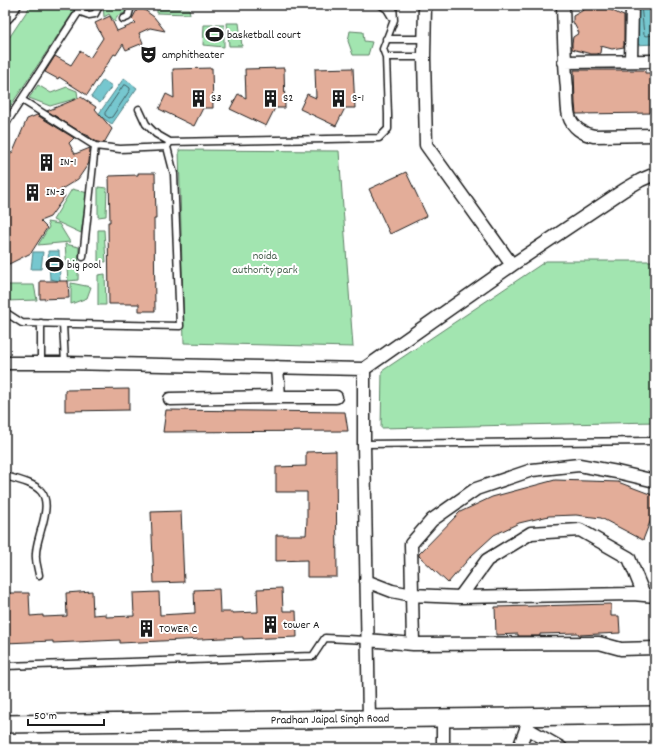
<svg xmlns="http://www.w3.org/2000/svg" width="660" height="753" font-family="Dekko,sans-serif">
<rect width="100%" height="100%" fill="#fff"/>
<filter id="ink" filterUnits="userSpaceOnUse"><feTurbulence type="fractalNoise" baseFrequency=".025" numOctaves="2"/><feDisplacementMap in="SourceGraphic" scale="8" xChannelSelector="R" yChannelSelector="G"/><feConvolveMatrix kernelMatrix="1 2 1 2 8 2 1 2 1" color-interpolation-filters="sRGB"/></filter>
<g filter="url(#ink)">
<path fill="#a2e5b0" stroke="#5f8066" d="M31,5H78L5,114V44Z
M103,5H123L127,12L117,16L115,22L109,14L104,17Z
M157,9H189L190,14L157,13Z
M227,23H239L242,46H229Z
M204,25H224V47L203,45Z
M350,31L363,32L364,41L372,42L368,55H353L348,41Z
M38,85L51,93L67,87L77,91L78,98L50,106L29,98Z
M179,150L339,151L353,347L184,343Z
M98,187L107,188L106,216L98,217Z
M72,189L88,193L81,233L53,220Z
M47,222L59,224L70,242L38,245L49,227Z
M98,230H104L106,262L98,261Z
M65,244L79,247L78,280L68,281Z
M546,261H655V422L381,428L382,371Z
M105,274L106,305H98V275Z
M71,283L91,287L87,298L71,304Z
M5,285H34L37,300L5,301Z"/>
<path fill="#76c7cf" stroke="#528387" d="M632,5H655V44L635,45Z
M124,78L137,88L112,124L98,115Z
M103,80L112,86L100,103L91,97Z
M48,251H59L60,281L50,279Z
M33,252H43L41,269H31Z"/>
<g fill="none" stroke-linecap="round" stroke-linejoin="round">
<path stroke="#406064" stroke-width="1" d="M641,5L644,35L646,36L655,35
M124,85H126L130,88V90L112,117L109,118L105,115V113Z"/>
</g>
<path fill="#e3ad99" stroke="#1c1c1c" d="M139,6L154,17L165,31L150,28L139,33L143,43L126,50L123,44L116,55L114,54L87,95L59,77L58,79L45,72L55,56L71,65L80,51L90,58L103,38L95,23L110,16L117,31L136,23L132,19Z
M605,7L619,14L624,16V47L612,49L601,46L600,53L597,54H591L572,49V43L573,37L579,33L573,22V16L587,8Z
M212,68L213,108H203L194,126L159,109L166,94L174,98L173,69Z
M284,68L285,108H275L266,126L230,109L238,94L246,98L245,69Z
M353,68L355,108H345L336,126L300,109L307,94L316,98L315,69Z
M574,70H645V73H655V113L576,114L575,103Z
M81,97L96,107L95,109L112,129L104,143L97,142L89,137V136L84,134L47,111Z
M37,115L74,138L69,143L75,154L90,148L89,163L78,179L60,190L65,196L50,217L40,221L47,228L31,253L5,266V158L7,155L13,152L27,119Z
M406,172L427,216L390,234L369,189Z
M138,173H155L156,219H154L155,311H139V304H109L108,222H110L109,176L138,175Z
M40,281H68L69,298L40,299Z
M129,389V410L65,411V390Z
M166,410L345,412L348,431L163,432Z
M336,451L337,577H307V560L276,561V535H306L307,520V492H276V467L306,466V452Z
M555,480L618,482L655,496V509L643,540L601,518L576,515L549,516L519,523L494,535L471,556L448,583L419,556V554L460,512L492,497Z
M181,511L184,582L154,583L151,512Z
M282,588L283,611H296L297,637L243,639V637L120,643V640L53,643V641L5,643V593H29L30,616L43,615V617L67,616L66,593L92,591L93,615L106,614V617L134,616L133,593L159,592L160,615L195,613L194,590L219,589L220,612H233V613L258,612L257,589Z
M611,604V616H619L620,633L579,635L578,633L540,634V636H518V634L496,635L495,607Z"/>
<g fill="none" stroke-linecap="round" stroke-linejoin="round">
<defs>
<path id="lane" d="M381,5L387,9L393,19
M78,11L89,15L95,14L98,8L99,5
M123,19L128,17L130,10L128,5
M386,39H425
M386,57H424
M22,100L95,146L120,149L167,147
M139,109L146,124L156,134L170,142
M5,125L83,5
M83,257L95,146
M5,312L22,323L180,326L174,174L167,147L170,142L379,138L388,129V115L386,57L383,49L394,20L393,5
M41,323V363
M63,324L65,363
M364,444L655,441
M5,476C42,486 53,490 41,530C39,538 36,546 36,554C35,561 38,568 39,575
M5,666L313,656L325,638L367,640"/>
<path id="street" d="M425,5L424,57L426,145L512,265
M563,5C564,33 564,60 567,88C567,96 567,109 569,116C572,127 583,134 594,136L655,135
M631,61L632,5
M564,62L655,61
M5,363H65L364,369L512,265L624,190L641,180L655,174
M364,369V444L369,719
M279,397H336
M170,399L279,397L277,367
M655,481L617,472L579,465L532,470L476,489L432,520L411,544L413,644L599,643L621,649L655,648
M366,581L392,591L412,595L460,597L633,594L655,596
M460,597L487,560L531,533L580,530L629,558L644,595
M367,640L413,644
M526,728L561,748
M443,748V718
M519,748L529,721"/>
<path id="secondary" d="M5,15L12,5
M5,724L655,715"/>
</defs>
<use href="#lane" stroke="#1c1c1c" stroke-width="9"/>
<use href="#street" stroke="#1c1c1c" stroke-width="15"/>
<use href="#secondary" stroke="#1c1c1c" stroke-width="20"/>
<use href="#lane" stroke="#fff" stroke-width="6"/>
<use href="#street" stroke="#fff" stroke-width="12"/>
<use href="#secondary" stroke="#fff" stroke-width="17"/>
</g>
</g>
<defs>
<symbol id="stadium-bare" viewBox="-9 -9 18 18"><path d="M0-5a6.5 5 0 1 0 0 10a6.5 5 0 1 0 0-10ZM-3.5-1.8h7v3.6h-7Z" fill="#1c1c1c" stroke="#fff" stroke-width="2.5" paint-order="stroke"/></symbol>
<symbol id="theatre-bare" viewBox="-9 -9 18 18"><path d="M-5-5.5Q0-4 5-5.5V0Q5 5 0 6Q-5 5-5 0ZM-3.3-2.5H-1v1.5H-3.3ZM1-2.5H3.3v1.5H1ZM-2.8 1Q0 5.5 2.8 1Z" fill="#1c1c1c" stroke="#fff" stroke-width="2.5" paint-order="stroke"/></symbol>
<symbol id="building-bare" viewBox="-9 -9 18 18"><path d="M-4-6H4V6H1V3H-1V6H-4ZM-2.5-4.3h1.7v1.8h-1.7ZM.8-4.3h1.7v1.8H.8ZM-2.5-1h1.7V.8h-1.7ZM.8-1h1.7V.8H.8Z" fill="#1c1c1c" stroke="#fff" stroke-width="2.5" paint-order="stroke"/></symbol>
</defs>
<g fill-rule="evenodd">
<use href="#stadium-bare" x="202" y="22" width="25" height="25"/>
<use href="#theatre-bare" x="136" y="42" width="25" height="25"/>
<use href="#building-bare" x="186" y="86" width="25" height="25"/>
<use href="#building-bare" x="258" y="86" width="25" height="25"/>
<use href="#building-bare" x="326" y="86" width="25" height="25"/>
<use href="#building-bare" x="34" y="150" width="25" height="25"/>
<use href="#building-bare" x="20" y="180" width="25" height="25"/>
<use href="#stadium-bare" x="42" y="252" width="25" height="25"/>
<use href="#building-bare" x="258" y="612" width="25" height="25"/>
<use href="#building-bare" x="134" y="616" width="25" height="25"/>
</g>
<g text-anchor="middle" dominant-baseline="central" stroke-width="4" stroke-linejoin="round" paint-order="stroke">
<g font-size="12" fill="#1c1c1c" stroke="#fff" text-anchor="start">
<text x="227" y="35">basketball court</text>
<text x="162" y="55">amphitheater</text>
<text x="211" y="98">S3</text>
<text x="283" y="98">S2</text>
<text x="352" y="98">S-1</text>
<text x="60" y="162">IN-1</text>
<text x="46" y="192">IN-3</text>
<text x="67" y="265">big pool</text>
<text x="283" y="625">tower A</text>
<text x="159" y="629">TOWER C</text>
</g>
<g font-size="12" fill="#4b6250" stroke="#fff">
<text x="265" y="256">noida<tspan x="265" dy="14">authority park</tspan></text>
</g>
<g font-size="12" fill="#1c1c1c" stroke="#fff">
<text transform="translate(330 720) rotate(-1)">Pradhan Jaipal Singh Road</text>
</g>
</g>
<rect width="660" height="753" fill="none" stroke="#fff" stroke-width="20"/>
<rect x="10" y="10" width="640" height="733" fill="none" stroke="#1c1c1c" stroke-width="1.5" filter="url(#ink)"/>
<path d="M28 719v6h76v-6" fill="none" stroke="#1c1c1c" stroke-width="2"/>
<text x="34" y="719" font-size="12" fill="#1c1c1c" stroke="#ffffff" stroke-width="3" paint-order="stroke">50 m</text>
</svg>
